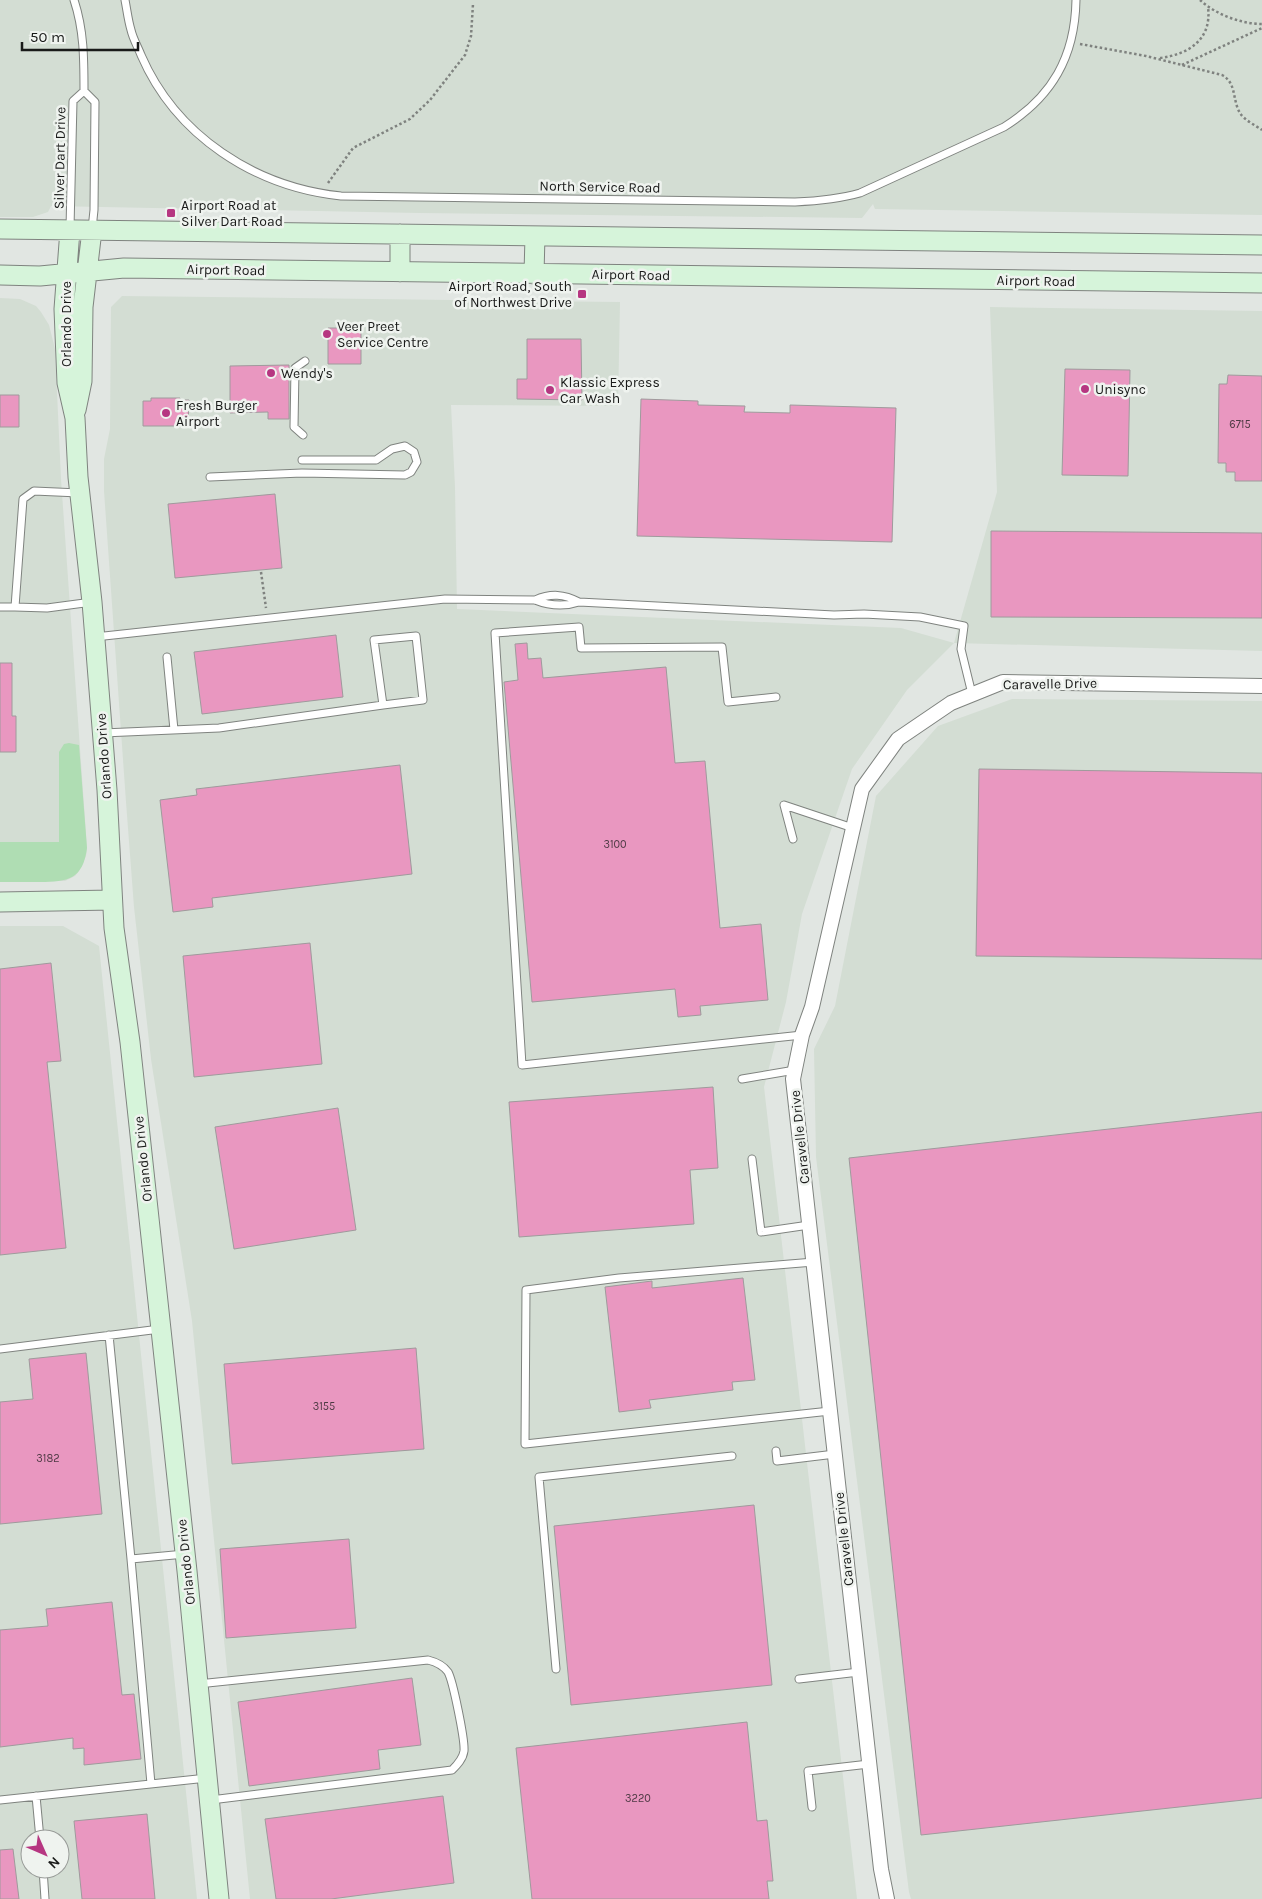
<svg xmlns="http://www.w3.org/2000/svg" width="1262" height="1899" font-family="Karla,sans-serif">
<rect width="100%" height="100%" fill="#e1e6e2"/>
<path fill="#d3ddd3" fill-rule="evenodd" d="M0,0H1262V215L875,209L873,204L862,218L419,213L51,206L48,212L33,217H0Z
M122,296L620,302L618,406L451,405L455,487L457,609L901,628L954,643L997,492L990,307L1262,311V651L954,643L907,690L852,769L802,914L786,1002L764,1087L857,1899H250L192,1321L151,1059L134,907L126,802L104,491V459L110,429L111,307Z
M0,298L20,299L36,306L41,312L49,325L55,349L61,479L87,848L86,856L79,871L75,876L65,881H0Z
M1012,699L1262,701V1899H911L909,1892L816,1157L814,1049L835,1006L876,796L938,726Z
M0,926H63L99,946L197,1899H0ZM30,1839H60V1869H30Z"/>
<path fill="#afddb3" d="M69,743L79,745L87,848C83,879 68,882 40,882C27,882 13,882 0,882V842H59V752L64,744Z"/>
<path fill="#e997c0" stroke="#9f9a9c" d="M328,328H361V364H328Z
M527,339H581L582,400L517,399V379H527Z
M289,365V419H268V412L230,413V366Z
M1065,369L1130,370L1128,476L1062,475Z
M1228,375L1262,376V481H1235V472H1226V463H1218L1219,384H1227Z
M0,395H19V427H0Z
M151,398H180V400H189L188,426H143V401H151Z
M641,399L698,401V405L745,406L744,412L790,413V405L896,408L892,542L637,536Z
M275,494L282,568L175,578L168,504Z
M991,531L1262,533V618L991,617Z
M336,635L343,697L202,714L194,652Z
M527,643L528,659L541,658L543,678L666,667L675,763L705,761L720,928L761,924L768,1000L700,1006L701,1015L678,1017L675,989L532,1002L504,682L518,680L515,644Z
M0,663H12V716H16V752H0Z
M400,765L412,874L212,898L213,907L173,912L160,800L197,795L196,789Z
M979,769L1262,773V959L976,956Z
M310,943L322,1064L194,1077L183,956Z
M51,963L61,1061L47,1062L66,1248L0,1255V969Z
M713,1087L718,1168L690,1170L694,1224L519,1237L509,1102Z
M338,1108L356,1230L234,1249L215,1127Z
M1262,1112V1798L921,1835L849,1158Z
M743,1278L755,1380L732,1382L733,1390L649,1400L651,1408L619,1412L605,1287L652,1281V1288Z
M416,1348L424,1449L232,1464L224,1364Z
M86,1353L102,1514L0,1524V1402L33,1399L29,1359Z
M754,1505L772,1685L571,1705L554,1526Z
M349,1539L356,1628L226,1638L220,1549Z
M112,1602L122,1695L134,1694L141,1759L84,1765V1748L73,1749V1738L0,1747V1630L48,1626L46,1609Z
M412,1678L421,1745L378,1750L380,1769L249,1786L238,1702Z
M747,1722L757,1821L767,1820L773,1881H767L769,1899H532L516,1748Z
M443,1796L454,1883L331,1899H276L265,1819Z
M147,1814L155,1899H82L74,1821Z
M13,1849L19,1899H0V1850Z"/>
<g fill="none" stroke-linecap="round" stroke-linejoin="round">
<defs>
<path id="lane" d="M74,0C84,30 84,59 84,91L95,102L94,210L92,229
M125,0C127,10 128,20 131,30C133,39 138,47 141,55C176,136 255,187 341,196L795,202C818,201 839,199 860,193L1004,127C1052,97 1075,57 1076,0
M70,228L73,101L84,91
M303,435L294,427L295,368L305,361
M210,477L302,473L405,475L411,472L417,462L414,452L405,446L392,449L376,460H302
M79,493L34,491L23,499L15,607L47,608L92,602
M535,600C551,593 564,594 579,602
M0,607H15
M95,637L445,599L535,600C550,606 564,607 579,602L834,615L864,614L920,617L964,626L961,649L972,694
M167,657L174,730
M776,697L728,702L722,647L581,648L579,627L495,633L522,1065L802,1035
M103,733L219,728L383,705L374,640L416,636L423,700L383,705
M793,839L784,805L853,828
M742,1079L795,1070
M752,1159L761,1232L809,1225
M814,1262L619,1278L526,1290L525,1444L830,1411
M109,1335L131,1559
M0,1349L160,1329
M776,1451L777,1461L835,1454
M556,1669L539,1477L732,1456
M799,1679L859,1672
M198,1684L428,1660C436,1662 443,1665 448,1672C453,1681 465,1740 464,1751C463,1759 457,1765 452,1770L211,1800
M151,1784L131,1559L185,1554
M36,1796L40,1839
M0,1800L207,1778
M812,1807L808,1771L869,1764
M43,1869L45,1899"/>
<path id="street" d="M887,1899L881,1869L793,1079L802,1035L812,1007L862,789L898,739L951,703L1003,682L1262,686"/>
<path id="secondary" d="M0,229L1262,245
M70,230L64,309L67,383L75,418L78,477L92,602L107,790L114,928L130,1042L187,1571L219,1899
M400,272V234
M534,274L535,236
M0,275L40,276L124,268L1262,283
M76,410L82,381L83,307L92,230
M0,902L112,900"/>
</defs>
<use href="#lane" stroke="#7f837f" stroke-width="9"/>
<use href="#street" stroke="#7f837f" stroke-width="16"/>
<use href="#secondary" stroke="#7f837f" stroke-width="21"/>
<path stroke="#7f827f" stroke-width="2.5" stroke-dasharray="2.5 2.5" stroke-linecap="butt" d="M1200,0C1215,14 1241,24 1262,24
M1080,44L1146,56L1222,75C1237,83 1232,100 1240,113C1244,120 1255,125 1262,130
M1160,58C1190,54 1212,39 1208,7
M1182,65L1262,28
M328,183L353,148L410,119L430,100L465,55L471,36L473,4
M261,572L266,608"/>
<use href="#lane" stroke="#fff" stroke-width="7"/>
<use href="#street" stroke="#fff" stroke-width="14"/>
<use href="#secondary" stroke="#d6f4da" stroke-width="19"/>
</g>
<g fill="#b63681" stroke="#eff3ef" stroke-width="2">
<rect x="166" y="208" width="10" height="10" rx="2.5"/>
<rect x="577" y="289" width="10" height="10" rx="2.5"/>
<circle cx="327" cy="334" r="5"/>
<circle cx="271" cy="373" r="5"/>
<circle cx="1085" cy="389" r="5"/>
<circle cx="550" cy="390" r="5"/>
<circle cx="166" cy="413" r="5"/>
</g>
<g text-anchor="middle" dominant-baseline="central" stroke-width="5" stroke-linejoin="round" paint-order="stroke">
<g font-size="11" fill="#4d3943">
<text x="1240" y="424">6715</text>
<text x="615" y="844">3100</text>
<text x="324" y="1406">3155</text>
<text x="48" y="1458">3182</text>
<text x="638" y="1798">3220</text>
</g>
<g font-size="14" fill="#191a19" stroke="#eff3ef">
<text transform="translate(60 158) rotate(-89)">Silver Dart Drive</text>
<text transform="translate(600 187) rotate(1)">North Service Road</text>
<text transform="translate(226 270) rotate(1)">Airport Road</text>
<text transform="translate(631 275) rotate(1)">Airport Road</text>
<text transform="translate(1036 281) rotate(1)">Airport Road</text>
<text transform="translate(66 324) rotate(-90)">Orlando Drive</text>
<text transform="translate(1050 684) rotate(-1)">Caravelle Drive</text>
<text transform="translate(104 756) rotate(-94)">Orlando Drive</text>
<text transform="translate(800 1137) rotate(-96)">Caravelle Drive</text>
<text transform="translate(143 1159) rotate(-96)">Orlando Drive</text>
<text transform="translate(844 1539) rotate(-96)">Caravelle Drive</text>
<text transform="translate(186 1562) rotate(-96)">Orlando Drive</text>
</g>
<g font-size="14" fill="#191a19" stroke="#eff3ef" text-anchor="start">
<text x="181" y="205">Airport Road at<tspan x="181" dy="16">Silver Dart Road</tspan></text>
<text x="572" y="286" text-anchor="end">Airport Road, South<tspan x="572" dy="16">of Northwest Drive</tspan></text>
<text x="337" y="326">Veer Preet<tspan x="337" dy="16">Service Centre</tspan></text>
<text x="281" y="373">Wendy's</text>
<text x="560" y="382">Klassic Express<tspan x="560" dy="16">Car Wash</tspan></text>
<text x="1095" y="389">Unisync</text>
<text x="176" y="405">Fresh Burger<tspan x="176" dy="16">Airport</tspan></text>
</g>
</g>
<g transform="translate(45 1854) rotate(135)"><circle r="24" fill="#eff3ef" stroke="#999c99"/>
<path d="M0-4L9 19L0 12L-9 19Z" fill="#b63681"/>
<text y="-8" font-size="14" font-weight="bold" text-anchor="middle" fill="#191a19">N</text>
</g>
<path d="M22 42v8h116v-8" fill="none" stroke="#191a19" stroke-width="2.5"/>
<text x="30" y="42" font-size="15" fill="#191a19" stroke="#eff3ef" stroke-width="4" paint-order="stroke">50 m</text>
</svg>
